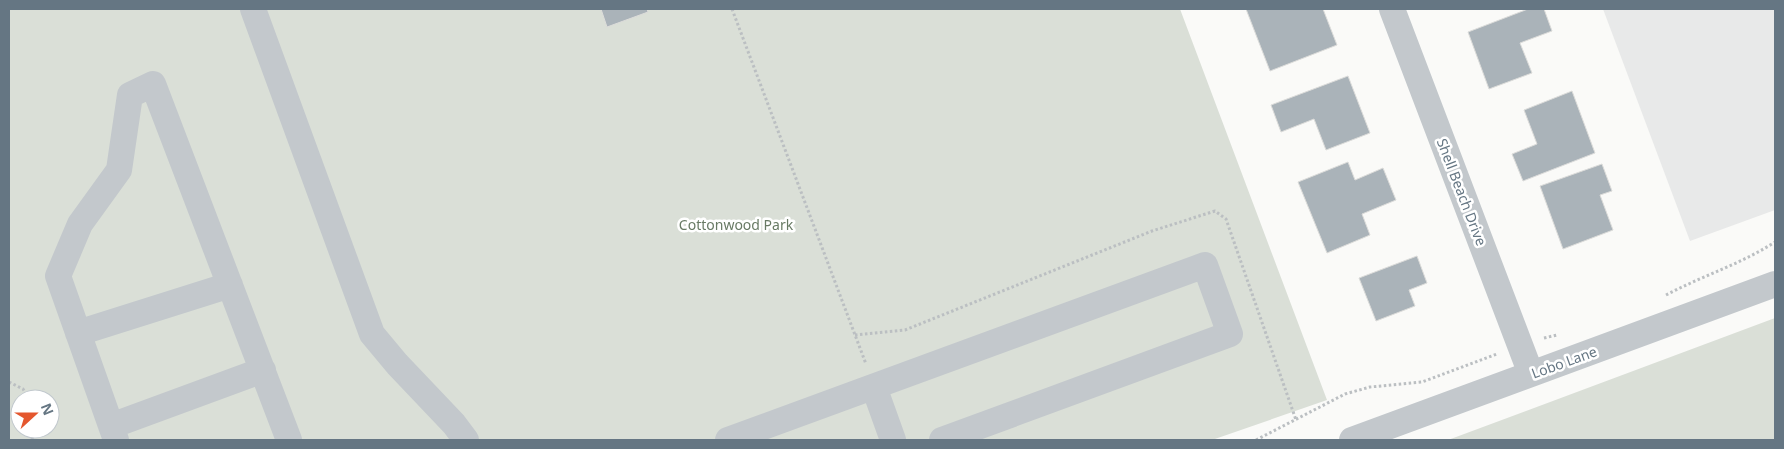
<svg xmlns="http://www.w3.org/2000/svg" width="1784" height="449" font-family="'Noto Sans',sans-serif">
<rect width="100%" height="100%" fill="#fafaf8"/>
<path fill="#e8e9e9" d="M1603,9H1775V210L1690,241Z"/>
<path fill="#dadfd7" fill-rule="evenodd" d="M9,9H1180L1327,400L1212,440H9ZM20,399H50V429H20Z
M1775,318V440H1448Z"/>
<path fill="#aab3b9" stroke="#dcdcda" d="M601,9H647L648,12L607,27Z
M1246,9H1323L1337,45L1270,71Z
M1528,9H1544L1552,31L1520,43L1532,73L1489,89L1468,32Z
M1348,76L1370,133L1326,150L1314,119L1281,132L1271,105Z
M1572,91L1595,153L1523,181L1512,154L1537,144L1524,110Z
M1348,162L1355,180L1383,168L1396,200L1362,214L1370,235L1327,253L1298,182Z
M1602,164L1612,191L1600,195L1613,230L1563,249L1540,186Z
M1417,256L1427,283L1409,290L1415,306L1376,321L1359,278Z"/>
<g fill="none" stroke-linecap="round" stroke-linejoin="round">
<path stroke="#bbbfc2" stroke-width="3" stroke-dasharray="2.5 2.5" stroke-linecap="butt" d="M732,9L866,364
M1666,295C1702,276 1741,264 1775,242
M855,335L905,330L1152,231L1215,211L1226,219L1296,420
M1544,338L1557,335
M9,382L23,389L29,399
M32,440L34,429
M1256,440L1345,394L1370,387L1422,382L1497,354"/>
<path stroke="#c3c8cc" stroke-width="26" d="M253,9L372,334L397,364L454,424L466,440
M1392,9L1531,374
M78,333L230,285
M874,387L893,440
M111,426L263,370
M116,440L58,276L80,224L119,170L130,95L153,84L289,440
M728,440L1205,265L1230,334L942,440
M1352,440L1775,284"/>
</g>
<g text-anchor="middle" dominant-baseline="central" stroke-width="5" stroke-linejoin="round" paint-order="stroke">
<g font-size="14" fill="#657683" stroke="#fff">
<text transform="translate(1462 192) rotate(69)">Shell Beach Drive</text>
<text transform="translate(1564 362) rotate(-20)">Lobo Lane</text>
</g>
<g font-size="14" fill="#687a64" stroke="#fff">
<text x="736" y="224">Cottonwood Park</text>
</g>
</g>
<rect width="1784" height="449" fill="none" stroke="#657683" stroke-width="20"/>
<g transform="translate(35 414) rotate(69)"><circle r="24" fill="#ffffff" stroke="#c1c8cd"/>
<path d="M0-4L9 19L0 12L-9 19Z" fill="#e4572e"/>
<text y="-8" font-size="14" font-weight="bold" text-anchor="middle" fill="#657683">N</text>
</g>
</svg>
